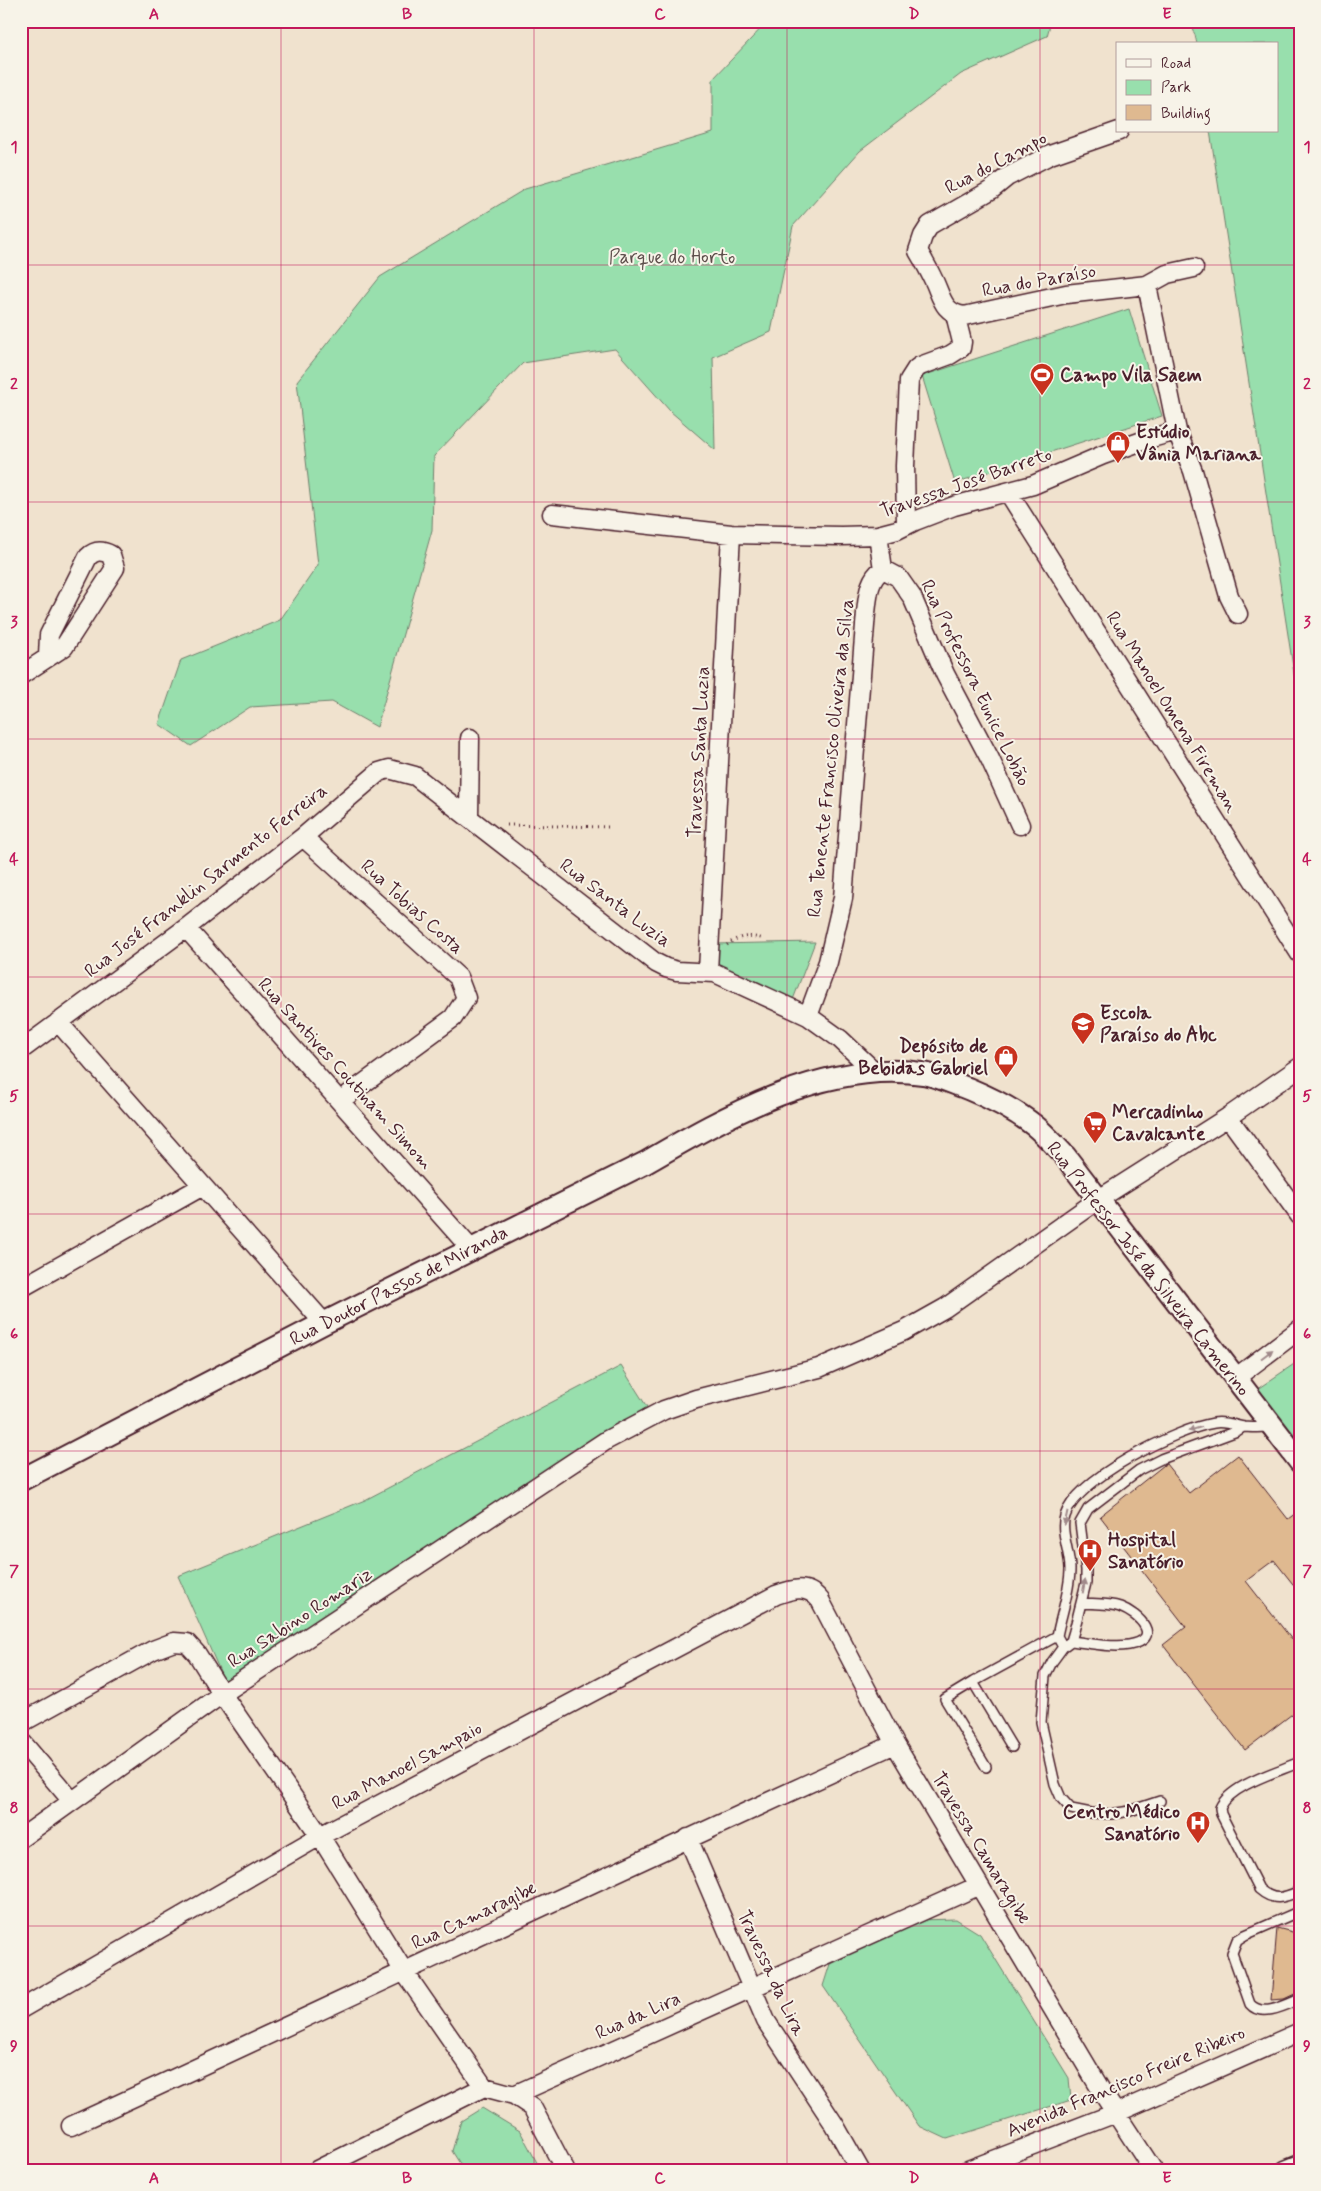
<svg xmlns="http://www.w3.org/2000/svg" width="1321" height="2191" font-family="Mynerve,sans-serif">
<rect width="100%" height="100%" fill="#f0e2ce"/>
<filter id="ink" filterUnits="userSpaceOnUse"><feTurbulence type="fractalNoise" baseFrequency=".02" numOctaves="2"/><feDisplacementMap in="SourceGraphic" scale="10" xChannelSelector="R" yChannelSelector="G"/><feConvolveMatrix kernelMatrix="1 2 1 2 8 2 1 2 1" color-interpolation-filters="sRGB"/></filter>
<g filter="url(#ink)">
<path fill="#98dfad" stroke="#717f6c" d="M768,21H1051L1047,36L961,74L860,151L793,226L771,332L713,357L715,450L670,411L615,349L523,363L434,456L432,530L377,727L332,702L250,707L191,746L159,724L181,660L280,620L318,565L297,381L380,277L525,189L713,133V79Z
M1189,21H1300V697L1297,693L1210,131H1277V44H1197L1195,35Z
M1129,309L1162,416L955,483L922,376Z
M815,942L791,1005L709,963L713,944Z
M1300,1360V1458L1250,1394Z
M621,1366L647,1407L227,1687L178,1576L365,1500Z
M956,1919L980,1934L1069,2078L1071,2100L947,2139L919,2126L823,1986L830,1964L918,1920Z
M482,2108L520,2131L541,2170H464L452,2151L461,2121Z"/>
<path fill="#dfb990" stroke="#4a1f2b" d="M1238,1455L1288,1519L1300,1510V1593L1274,1560L1246,1581L1300,1650V1708L1245,1750L1163,1645L1186,1627L1100,1516L1164,1465L1166,1464L1189,1493Z
M1277,1928L1300,1934V1989L1297,1993L1284,1999L1271,2000Z"/>
<g fill="none" stroke-linecap="round" stroke-linejoin="round">
<defs>
<path id="service" d="M1071,1641C1089,1643 1111,1648 1129,1645C1164,1639 1139,1614 1120,1607C1108,1603 1093,1604 1081,1603
M1063,1647L1057,1636C1061,1614 1070,1591 1070,1569C1070,1553 1060,1531 1065,1516C1077,1478 1176,1429 1214,1423C1224,1421 1234,1425 1244,1427C1252,1428 1262,1427 1270,1427
M973,1682L945,1699L986,1767
M1012,1747L973,1682L1057,1636
M1300,1762C1277,1772 1230,1785 1220,1808L1221,1814L1259,1889C1274,1902 1283,1898 1300,1891
M1160,1801L1130,1811L1111,1814L1091,1813L1071,1809L1061,1798L1055,1784L1041,1722L1045,1676L1052,1662L1063,1647L1071,1641L1074,1631L1086,1583V1570L1080,1523L1088,1509L1139,1470L1161,1459L1237,1431L1243,1427
M1300,1911L1245,1935L1237,1940L1232,1953L1250,2004C1262,2018 1286,2005 1300,1999"/>
<path id="minor" d="M1119,131L1050,155L1007,177L991,190L930,225L923,236L918,251C924,261 930,272 935,283C942,299 944,313 964,316L1066,294L1147,285L1167,274L1194,268
M1147,285L1177,431L1193,471L1229,596L1238,614
M1008,492L1300,954
M552,514L731,534L841,536L878,535L897,530L915,521L954,506L1033,485L1103,455L1148,439L1177,431
M906,525L905,466L909,380L916,369L920,366L950,355L961,348L962,342L955,314
M878,535L883,569
M883,569L898,577L912,597L945,674L990,759L1020,825
M21,675L64,647L115,568L111,555C102,550 95,550 88,557L49,635L48,657
M469,818L470,738
M303,837L458,977L466,998L453,1018L341,1100
M186,928L471,1249
M708,971L731,534
M808,1016L828,962L843,898L866,613C868,597 868,579 883,569
M58,1022L324,1323
M21,1050L186,928L303,837L379,772L389,769L415,776L656,963L666,968L677,971L715,973L808,1016L840,1039L874,1071
M1228,1117L1300,1216
M21,1288L201,1187
M1234,1379L1300,1329
M21,1723L153,1650L174,1642L187,1643L197,1654L222,1694L320,1836L405,1973L484,2087
M21,1741L72,1801
M21,1838L222,1694L607,1440L664,1410L696,1399L819,1368L904,1331L945,1308L1099,1199L1228,1117L1300,1067
M688,1838L766,2021L834,2124L860,2170
M21,2009L320,1836L776,1595C793,1589 807,1584 820,1600L895,1744L1104,2095L1153,2170
M514,2095L532,2107L565,2170
M71,2126C346,2000 619,1869 895,1744
M317,2170L484,2087L514,2095L978,1886
M968,2170L1116,2113L1300,2032
M1285,2170L1300,2164"/>
<path id="tertiary" d="M21,1480L324,1323L645,1163C727,1115 828,1058 926,1074C940,1077 955,1084 969,1089C993,1099 1015,1110 1035,1126C1046,1135 1055,1146 1065,1156L1300,1462"/>
</defs>
<use href="#service" stroke="#4a1f2b" stroke-width="12"/>
<use href="#minor" stroke="#4a1f2b" stroke-width="21"/>
<use href="#tertiary" stroke="#4a1f2b" stroke-width="25"/>
<path stroke="#4a1f2b" stroke-width="3" stroke-dasharray="1 4" stroke-linecap="butt" d="M507,825L611,827
M727,945C739,935 750,935 764,939"/>
<use href="#service" stroke="#f7f3e8" stroke-width="9"/>
<use href="#minor" stroke="#f7f3e8" stroke-width="18"/>
<use href="#tertiary" stroke="#f7f3e8" stroke-width="21"/>
</g>
<defs><path id="oneway-solid" d="M-6-.8H1V-3.2L6.5 0L1 3.2V.8H-6Z" transform="scale(1.25)"/></defs>
<g fill="#a0898a">
<use href="#oneway-solid" transform="translate(1267 1354) rotate(-37)"/>
<use href="#oneway-solid" transform="translate(1195 1429) rotate(162)"/>
<use href="#oneway-solid" transform="translate(1066 1518) rotate(102)"/>
<use href="#oneway-solid" transform="translate(1084 1586) rotate(-80)"/>
</g>
</g>
<path fill="none" stroke="#c2185b" stroke-width="1" stroke-opacity="0.55" d="M281,21V2170M534,21V2170M787,21V2170M1040,21V2170M21,265H1300M21,502H1300M21,739H1300M21,977H1300M21,1214H1300M21,1451H1300M21,1689H1300M21,1926H1300"/>
<defs>
<symbol id="stadium-pin" viewBox="-11 -11 22 30"><path d="M0 17L-7.5 6A9.5 9.5 0 1 1 7.5 6Z" fill="#c8321e" stroke="#f7f3e8"/><path d="M0-5a6.5 5 0 1 0 0 10a6.5 5 0 1 0 0-10ZM-3.5-1.8h7v3.6h-7Z" fill="#fff"/></symbol>
<symbol id="shop-pin" viewBox="-11 -11 22 30"><path d="M0 17L-7.5 6A9.5 9.5 0 1 1 7.5 6Z" fill="#c8321e" stroke="#f7f3e8"/><path d="M-5-2.5h2.3a2.7 3.5 0 0 1 5.4 0H5L5.5 6h-11ZM-1.5-2.5h3a1.5 2.3 0 0 0-3 0Z" fill="#fff"/></symbol>
<symbol id="school-pin" viewBox="-11 -11 22 30"><path d="M0 17L-7.5 6A9.5 9.5 0 1 1 7.5 6Z" fill="#c8321e" stroke="#f7f3e8"/><path d="M0-5L7-2L0 1L-7-2ZM-4 1L0 2.5L4 1V4Q0 6-4 4Z" fill="#fff"/></symbol>
<symbol id="supermarket-pin" viewBox="-11 -11 22 30"><path d="M0 17L-7.5 6A9.5 9.5 0 1 1 7.5 6Z" fill="#c8321e" stroke="#f7f3e8"/><path d="M-6-5.5h2.5l.6 2H6L4.5 2H-2.5L-4.4-4H-6ZM-1.5 3.2a1.3 1.3 0 1 0 .1 0ZM3 3.2a1.3 1.3 0 1 0 .1 0Z" fill="#fff"/></symbol>
<symbol id="hospital-pin" viewBox="-11 -11 22 30"><path d="M0 17L-7.5 6A9.5 9.5 0 1 1 7.5 6Z" fill="#c8321e" stroke="#f7f3e8"/><path d="M-5-5h3v3.5h4V-5h3V5h-3V1.5h-4V5h-3Z" fill="#fff"/></symbol>
</defs>
<g fill-rule="evenodd">
<use href="#stadium-pin" x="1028" y="361" width="28" height="38"/>
<use href="#shop-pin" x="1104" y="429" width="28" height="38"/>
<use href="#school-pin" x="1069" y="1010" width="28" height="38"/>
<use href="#shop-pin" x="992" y="1043" width="28" height="38"/>
<use href="#supermarket-pin" x="1081" y="1109" width="28" height="38"/>
<use href="#hospital-pin" x="1076" y="1537" width="28" height="38"/>
<use href="#hospital-pin" x="1184" y="1809" width="28" height="38"/>
</g>
<g text-anchor="middle" dominant-baseline="central" stroke-width="4" stroke-linejoin="round" paint-order="stroke">
<g font-size="19" fill="#4a1f2b" stroke="#f7f3e8">
<text transform="translate(996 163) rotate(-28)">Rua do Campo</text>
<text transform="translate(1039 281) rotate(-10)">Rua do Paraíso</text>
<text transform="translate(966 483) rotate(-19)">Travessa José Barreto</text>
<text transform="translate(975 683) rotate(64)">Rua Professora Eunice Lobão</text>
<text transform="translate(1172 712) rotate(58)">Rua Manoel Omena Fireman</text>
<text transform="translate(699 752) rotate(-87)">Travessa Santa Luzia</text>
<text transform="translate(831 758) rotate(-84)">Rua Tenente Francisco Oliveira da Silva</text>
<text transform="translate(206 881) rotate(-38)">Rua José Franklin Sarmento Ferreira</text>
<text transform="translate(615 903) rotate(37)">Rua Santa Luzia</text>
<text transform="translate(412 907) rotate(42)">Rua Tobias Costa</text>
<text transform="translate(345 1074) rotate(48)">Rua Santives Coutinam Simom</text>
<text transform="translate(1148 1269) rotate(52)">Rua Professor José da Silveira Camerino</text>
<text transform="translate(399 1286) rotate(-27)">Rua Doutor Passos de Miranda</text>
<text transform="translate(300 1618) rotate(-33)">Rua Sabino Romariz</text>
<text transform="translate(407 1766) rotate(-28)">Rua Manoel Sampaio</text>
<text transform="translate(981 1848) rotate(59)">Travessa Camaragibe</text>
<text transform="translate(474 1916) rotate(-25)">Rua Camaragibe</text>
<text transform="translate(771 1973) rotate(65)">Travessa da Lira</text>
<text transform="translate(638 2016) rotate(-24)">Rua da Lira</text>
<text transform="translate(1126 2082) rotate(-23)">Avenida Francisco Freire Ribeiro</text>
</g>
<g font-size="19" fill="#5e4f4c" stroke="#f7f3e8">
<text x="672" y="257">Parque do Horto</text>
</g>
<g font-size="19" font-weight="bold" fill="#4a1f2b" stroke="#f7f3e8" text-anchor="start">
<text x="1060" y="375">Campo Vila Saem</text>
<text x="1136" y="432">Estúdio<tspan x="1136" dy="22">Vânia Mariana</tspan></text>
<text x="1100" y="1013">Escola<tspan x="1100" dy="22">Paraíso do Abc</tspan></text>
<text x="988" y="1046" text-anchor="end">Depósito de<tspan x="988" dy="22">Bebidas Gabriel</tspan></text>
<text x="1112" y="1112">Mercadinho<tspan x="1112" dy="22">Cavalcante</tspan></text>
<text x="1108" y="1540">Hospital<tspan x="1108" dy="22">Sanatório</tspan></text>
<text x="1180" y="1812" text-anchor="end">Centro Médico<tspan x="1180" dy="22">Sanatório</tspan></text>
</g>
</g>
<rect width="1321" height="2191" fill="none" stroke="#f7f3e8" stroke-width="55"/>
<rect x="1116" y="42" width="162" height="90" fill="#f7f3e8" stroke="#b29e9c"/>
<rect x="1126" y="59" width="25" height="8" fill="#f7f3e8" stroke="#b29e9c"/>
<text x="1161" y="68" font-size="15" fill="#4a1f2b">Road</text>
<rect x="1126" y="80" width="25" height="15" fill="#98dfad" stroke="#b29e9c"/>
<text x="1161" y="92" font-size="15" fill="#4a1f2b">Park</text>
<rect x="1126" y="105" width="25" height="15" fill="#dfb990" stroke="#b29e9c"/>
<text x="1161" y="118" font-size="15" fill="#4a1f2b">Building</text>
<rect x="28" y="28" width="1266" height="2136" fill="none" stroke="#c2185b" stroke-width="2"/>
<g font-size="16" text-anchor="middle" font-weight="bold" fill="#c2185b">
<text x="154" y="19">A</text>
<text x="407" y="19">B</text>
<text x="660" y="19">C</text>
<text x="914" y="19">D</text>
<text x="1167" y="19">E</text>
<text x="14" y="152">1</text>
<text x="1307" y="152">1</text>
<text x="14" y="389">2</text>
<text x="1307" y="389">2</text>
<text x="14" y="627">3</text>
<text x="1307" y="627">3</text>
<text x="14" y="864">4</text>
<text x="1307" y="864">4</text>
<text x="14" y="1101">5</text>
<text x="1307" y="1101">5</text>
<text x="14" y="1339">6</text>
<text x="1307" y="1339">6</text>
<text x="14" y="1576">7</text>
<text x="1307" y="1576">7</text>
<text x="14" y="1813">8</text>
<text x="1307" y="1813">8</text>
<text x="14" y="2051">9</text>
<text x="1307" y="2051">9</text>
<text x="154" y="2183">A</text>
<text x="407" y="2183">B</text>
<text x="660" y="2183">C</text>
<text x="914" y="2183">D</text>
<text x="1167" y="2183">E</text>
</g>
</svg>
